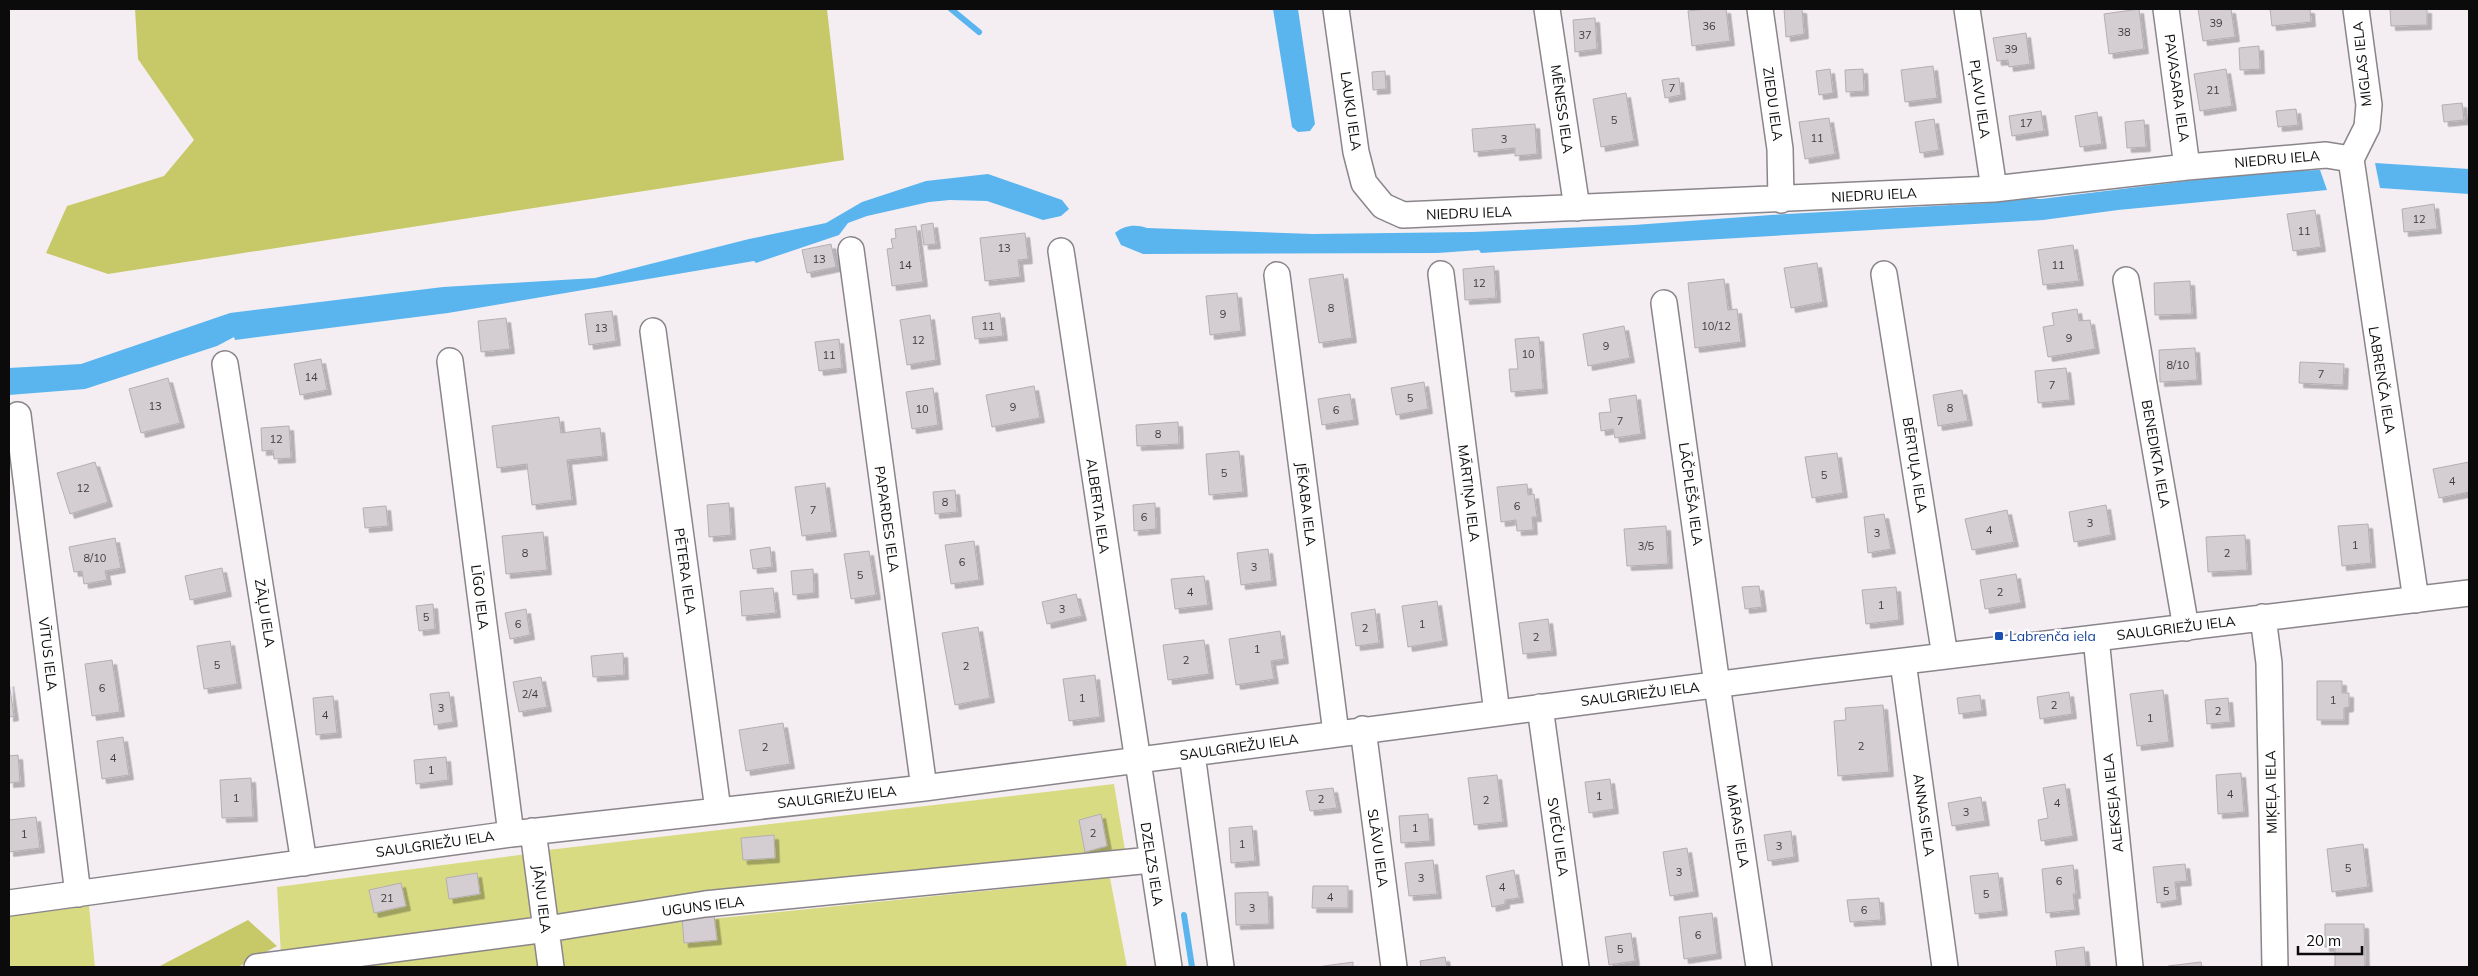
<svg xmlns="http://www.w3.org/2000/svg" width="2478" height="976" font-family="Mulish,sans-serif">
<defs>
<filter id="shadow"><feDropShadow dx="4.5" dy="4.5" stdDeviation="0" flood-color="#0004"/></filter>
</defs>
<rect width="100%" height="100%" fill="#f4eef3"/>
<path fill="#d8db81" d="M1114,784L1126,856L555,915L548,850Z
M527,854L534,922L281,955L277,887Z
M1110,878L1127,967H558L554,935Z
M89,906L95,967H9V916Z
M535,942L538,967H350Z"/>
<path fill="#c7c968" d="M135,9H827L844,160L108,274L46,253L67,206L164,176L194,140L138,59Z
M248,920L277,946L238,967H158Z"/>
<path fill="#5ab5ef" d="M1273,9H1298L1315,124L1310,131L1298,132L1292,127Z
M2375,163L2469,169V194L2380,188Z
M2320,170L2327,190L2118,210L2043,220L1481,253L1479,250L1438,253L1143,254L1121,245L1115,233C1124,225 1136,224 1147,228L1313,234L1473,232L1634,225L1771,215L1988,203L2023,198L2041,199L2259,172Z
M988,174L1062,200L1069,209L1061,216L1043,220L987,201L950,200L929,202L867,216L848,223L839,235L756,263L754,261L448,313L235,340L234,337L217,346L85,389L9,395V368L81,364L230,313L443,287L595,278L749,239L826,223L862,202L926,181Z"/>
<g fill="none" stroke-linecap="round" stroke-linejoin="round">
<path stroke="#5ab5ef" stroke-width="6" d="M951,9L979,32
M1184,915L1192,967"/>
</g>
<path fill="#d4ced3" stroke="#b4aeb3" filter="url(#shadow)" d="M1705,9H1726L1730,41L1692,46L1688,11Z
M1784,9H1802L1804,34L1786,37Z
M2139,9L2144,49L2109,54L2104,14Z
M2198,9H2231L2235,37L2203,41Z
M2270,9H2310L2311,22L2272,26Z
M2390,9H2427V25L2391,26Z
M1595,18L1597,49L1575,52L1573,20Z
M2026,33L2030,64L2009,67L2008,60L1997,61L1993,38Z
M2259,46L2260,69L2240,70L2239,48Z
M1933,66L1937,98L1905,102L1901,70Z
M1830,69L1833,93L1819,95L1816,71Z
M1863,69L1864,91L1846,92L1845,70Z
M2226,69L2232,106L2200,111L2194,74Z
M1385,71L1386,89L1373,90L1372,72Z
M1679,78L1681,95L1665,98L1662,80Z
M1626,93L1634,141L1601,147L1593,99Z
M2462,103L2464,120L2444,122L2442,105Z
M2296,109L2298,125L2278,127L2276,111Z
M2041,111L2044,131L2012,136L2009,116Z
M2097,112L2102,144L2080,147L2075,116Z
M1829,118L1835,154L1805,159L1799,122Z
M1934,119L1939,150L1920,153L1915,122Z
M2144,120L2146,147L2127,148L2125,122Z
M1535,124L1537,154L1515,156V148L1474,152L1472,129Z
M2434,204L2437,229L2404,232L2402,209Z
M2315,210L2321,247L2293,251L2287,214Z
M933,223L936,244L924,245L921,225Z
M916,226L923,282L892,286L887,249L893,248L891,239L896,238L895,229Z
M1025,233L1028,259L1018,260L1020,277L985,281L980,238Z
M831,244L836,267L807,273L802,250Z
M2073,245L2079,281L2043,285L2038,250Z
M1817,263L1823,302L1791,308L1784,268Z
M1494,266L1496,298L1465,300L1463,269Z
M1343,274L1352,338L1319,343L1309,279Z
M1724,279L1728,310L1737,309L1741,342L1695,348L1688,283Z
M2190,281L2192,314L2155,315L2154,283Z
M1237,293L1241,331L1210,335L1206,296Z
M2077,309L2079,321L2090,320L2095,349L2048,357L2043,327L2054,325L2052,313Z
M612,311L616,341L589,345L585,314Z
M1000,313L1003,336L975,339L972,317Z
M930,315L936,360L907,365L900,320Z
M506,318L510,349L481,352L478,321Z
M1624,326L1630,358L1588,366L1583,334Z
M1539,337L1543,389L1511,392L1509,369H1518L1515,339Z
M839,339L842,368L819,371L815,342Z
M2195,348L2197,380L2160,382L2159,350Z
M321,359L327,390L300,395L294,364Z
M2300,362L2344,364L2343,385L2299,383Z
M2066,368L2070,400L2038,403L2035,371Z
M168,378L180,423L141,433L129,389Z
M1424,382L1428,409L1396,415L1391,388Z
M1034,386L1040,418L992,427L986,395Z
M933,388L938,425L912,429L906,392Z
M1962,390L1968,421L1938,426L1933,395Z
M1350,394L1354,420L1322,425L1318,399Z
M1636,395L1641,434L1615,438L1613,429L1601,431L1599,413L1611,412L1609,399Z
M559,417L561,433L600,428L603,456L567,460L572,500L532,505L527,464L497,468L492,426Z
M1178,422L1179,444L1137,446L1136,425Z
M289,426L291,458L274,459L273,450L262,451L261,428Z
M1239,451L1243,492L1209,495L1206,454Z
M1837,453L1843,493L1812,498L1805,457Z
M95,462L108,502L70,514L57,473Z
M2469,462V492L2439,498L2433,469Z
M825,483L832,532L802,536L795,487Z
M1527,484L1528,495L1534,494L1537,517H1532L1533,530L1517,531L1516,520L1501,522L1497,487Z
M955,490L957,512L935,514L933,492Z
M729,503L731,535L709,537L707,505Z
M1155,503L1156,529L1134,531L1133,505Z
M2106,505L2111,535L2074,542L2069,512Z
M386,506L388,526L365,528L363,508Z
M2007,510L2014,542L1972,550L1965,519Z
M1884,514L1891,549L1868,553L1864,517Z
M2368,524L2371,563L2342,566L2338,526Z
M1666,526L1668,564L1627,566L1624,529Z
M543,532L547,570L506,574L502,536Z
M2245,535L2247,570L2208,572L2206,537Z
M115,538L121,568L105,571L107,580L84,584L82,571L74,572L69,547Z
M974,541L979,580L951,584L945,545Z
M770,547L772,567L753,569L750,550Z
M1268,549L1272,581L1241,585L1237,553Z
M869,551L876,595L851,599L844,554Z
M222,568L227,592L190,600L185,576Z
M813,569L814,593L793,595L791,571Z
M2016,574L2021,603L1985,609L1980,580Z
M1204,576L1208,605L1175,609L1171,579Z
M1759,586L1762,607L1745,609L1742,587Z
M1896,587L1899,620L1866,624L1862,590Z
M773,588L776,613L742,616L740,591Z
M1076,594L1082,616L1047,624L1042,602Z
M1437,601L1443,641L1408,647L1402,606Z
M433,604L435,629L419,631L416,606Z
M526,609L530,635L510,639L505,613Z
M1375,609L1379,643L1356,646L1351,613Z
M1548,619L1552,651L1523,654L1519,623Z
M978,627L990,698L955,705L942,633Z
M1280,631L1284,659L1271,661L1274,679L1236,685L1229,639Z
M1204,640L1209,674L1168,680L1163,645Z
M230,641L237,684L204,689L197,646Z
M623,653L624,675L593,677L591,656Z
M112,660L120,712L92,716L85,664Z
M1095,675L1100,717L1069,721L1063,679Z
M541,677L547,707L519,712L513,682Z
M2317,681H2342V693H2349V707L2344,708V720H2317Z
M9,682L14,716L9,717Z
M2163,690L2169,742L2137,746L2130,694Z
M449,692L453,722L434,725L430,694Z
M2069,692L2072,714L2040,719L2037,697Z
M1980,695L1982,711L1959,714L1957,698Z
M333,696L337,733L316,735L313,698Z
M2228,698L2230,722L2207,724L2205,700Z
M1883,705L1889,772L1838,776L1834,721L1846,720L1845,708Z
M783,723L790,764L746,771L739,730Z
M123,737L129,775L102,779L97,741Z
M18,755L20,782L9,783V756Z
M446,757L448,780L416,784L414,760Z
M2241,773L2244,812L2218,814L2216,775Z
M1497,775L1503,822L1474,825L1468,778Z
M251,778L253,817L222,818L220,780Z
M1610,779L1614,809L1589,813L1585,782Z
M2065,784L2073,836L2041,841L2038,820L2048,818L2043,788Z
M1333,788L1337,808L1310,811L1306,791Z
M1981,797L1985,821L1952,826L1948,803Z
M1101,814L1107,846L1085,852L1079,820Z
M1428,814L1430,841L1401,843L1399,816Z
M36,817L40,848L9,852V820Z
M1252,826L1255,861L1231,863L1229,828Z
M1791,831L1794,857L1768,861L1764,835Z
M774,835L775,858L743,860L741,838Z
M2363,844L2368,887L2332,892L2327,849Z
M1687,848L1694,892L1670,896L1663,852Z
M1433,860L1437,894L1409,896L1405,863Z
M2185,864L2187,881L2175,882L2177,900L2157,903L2153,867Z
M2073,865L2076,894H2073L2075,910L2046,913L2042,869Z
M1514,870L1519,898L1505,900V904L1492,907L1486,876Z
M477,873L480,894L449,899L446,878Z
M1998,873L2003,911L1975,914L1970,876Z
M401,883L406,906L374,913L369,890Z
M1313,886H1348V908H1312Z
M1268,892L1269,924L1236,925L1235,893Z
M1879,898L1881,920L1850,922L1847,900Z
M1712,913L1717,954L1684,959L1679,917Z
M714,915L717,940L684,943L682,918Z
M2325,924H2364L2365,967H2335V947H2325Z
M1631,933L1635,961L1609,965L1605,937Z
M2084,947L2086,967H2057L2055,951Z
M1445,957L1447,967H1421L1420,961Z
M1353,962V967H1317Z
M2201,962L2202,967H2168V966Z"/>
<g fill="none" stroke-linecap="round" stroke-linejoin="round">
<defs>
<path id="street" d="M1336,9L1356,152L1364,183L1383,206L1403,215L1994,189L2187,167L2326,155L2351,159L2367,127L2369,105L2356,9
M1547,9L1577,208
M1760,9L1780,149L1781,200
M1967,9L1994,189
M2166,9L2187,167
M2351,159L2416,600
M851,250L924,788
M1061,251L1169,967
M1441,274L1497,713
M1884,274L1945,656
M1277,275L1336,733
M2126,280L2186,628
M1664,303L1717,685L1759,967
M653,331L718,810
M450,361L511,834
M225,364L304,863
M18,415L78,894
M2263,617L2269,663L2275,967
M2096,638L2130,967
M1903,662L1945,967
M1540,707L1576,967
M1363,729L1394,967
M1192,754L1221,967
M533,831L551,967
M9,903L511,834L924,788L1813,672L2469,593
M257,967L547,929L705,904L1151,860"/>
</defs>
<use href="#street" stroke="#8a858a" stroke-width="28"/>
<use href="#street" stroke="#fff" stroke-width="25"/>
</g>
<rect fill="#1a4fb4" stroke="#fff" stroke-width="2" x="1994" y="631" width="10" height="10" rx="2.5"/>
<g text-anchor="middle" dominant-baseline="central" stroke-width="4.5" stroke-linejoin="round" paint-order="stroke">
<g font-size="11" fill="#3e3c3e">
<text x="2216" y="23">39</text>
<text x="1709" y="26">36</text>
<text x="2124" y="32">38</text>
<text x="1585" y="35">37</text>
<text x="2011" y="49">39</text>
<text x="1672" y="88">7</text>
<text x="2213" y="90">21</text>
<text x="1614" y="120">5</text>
<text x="2026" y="123">17</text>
<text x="1817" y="138">11</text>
<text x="1504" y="139">3</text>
<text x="2419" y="219">12</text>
<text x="2304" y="231">11</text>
<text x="1004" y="248">13</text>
<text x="819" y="259">13</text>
<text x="905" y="265">14</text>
<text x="2058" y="265">11</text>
<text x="1479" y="283">12</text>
<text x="1331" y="308">8</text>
<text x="1223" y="314">9</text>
<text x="988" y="326">11</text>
<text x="1716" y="326">10/12</text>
<text x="601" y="328">13</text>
<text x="2069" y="338">9</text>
<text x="918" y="340">12</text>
<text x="1606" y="346">9</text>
<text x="1528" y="354">10</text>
<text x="829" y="355">11</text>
<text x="2178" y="365">8/10</text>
<text x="2321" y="374">7</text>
<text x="311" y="377">14</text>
<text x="2052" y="385">7</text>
<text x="1410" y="398">5</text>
<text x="155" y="406">13</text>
<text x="1013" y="407">9</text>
<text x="1950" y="408">8</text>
<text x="922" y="409">10</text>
<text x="1336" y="410">6</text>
<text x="1620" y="421">7</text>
<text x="1158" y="434">8</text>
<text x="276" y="439">12</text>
<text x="1224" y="473">5</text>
<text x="1824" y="475">5</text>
<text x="2452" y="481">4</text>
<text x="83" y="488">12</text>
<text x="945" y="502">8</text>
<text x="1517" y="506">6</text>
<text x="813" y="510">7</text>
<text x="1144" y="517">6</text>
<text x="2090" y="523">3</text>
<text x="1989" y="530">4</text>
<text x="1877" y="533">3</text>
<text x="2355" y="545">1</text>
<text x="1646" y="546">3/5</text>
<text x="525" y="553">8</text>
<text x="2227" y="553">2</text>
<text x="95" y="558">8/10</text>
<text x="962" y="562">6</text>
<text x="1254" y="567">3</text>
<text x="860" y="575">5</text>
<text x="1190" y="592">4</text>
<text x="2000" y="592">2</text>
<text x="1881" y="605">1</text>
<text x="1062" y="609">3</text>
<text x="426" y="617">5</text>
<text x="518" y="624">6</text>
<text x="1422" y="624">1</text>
<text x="1365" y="628">2</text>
<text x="1536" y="637">2</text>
<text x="1257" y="649">1</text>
<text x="1186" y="660">2</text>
<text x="217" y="665">5</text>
<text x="966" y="666">2</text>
<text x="102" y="688">6</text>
<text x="530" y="694">2/4</text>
<text x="1082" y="698">1</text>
<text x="2333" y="700">1</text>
<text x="2054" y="705">2</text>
<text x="441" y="708">3</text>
<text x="2218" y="711">2</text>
<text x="325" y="715">4</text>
<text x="2150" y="718">1</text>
<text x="1861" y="746">2</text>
<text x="765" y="747">2</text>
<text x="113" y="758">4</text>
<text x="431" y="770">1</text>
<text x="2230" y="794">4</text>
<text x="1599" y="796">1</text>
<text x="236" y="798">1</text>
<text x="1321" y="799">2</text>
<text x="1486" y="800">2</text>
<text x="2057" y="803">4</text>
<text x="1966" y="812">3</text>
<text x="1415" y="828">1</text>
<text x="1093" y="833">2</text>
<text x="24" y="834">1</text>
<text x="1242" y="844">1</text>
<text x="1779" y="846">3</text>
<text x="2348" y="868">5</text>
<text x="1679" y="872">3</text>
<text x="1421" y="878">3</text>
<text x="2059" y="881">6</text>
<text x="1502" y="887">4</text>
<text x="2166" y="891">5</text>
<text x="1986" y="894">5</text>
<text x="1330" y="897">4</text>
<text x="387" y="898">21</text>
<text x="1252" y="908">3</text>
<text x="1864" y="910">6</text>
<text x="1698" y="935">6</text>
<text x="1620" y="949">5</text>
</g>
<g font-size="14" fill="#0c0b0c" stroke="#fff">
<text transform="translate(2362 64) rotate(-96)">MIGLAS IELA</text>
<text transform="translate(2177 88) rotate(82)">PAVASARA IELA</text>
<text transform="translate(1980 99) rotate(82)">PĻAVU IELA</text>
<text transform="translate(1773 104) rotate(82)">ZIEDU IELA</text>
<text transform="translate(1562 109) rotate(82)">MĒNESS IELA</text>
<text transform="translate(1351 111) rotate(82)">LAUKU IELA</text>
<text transform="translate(2277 159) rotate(-5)">NIEDRU IELA</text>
<text transform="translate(1874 195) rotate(-3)">NIEDRU IELA</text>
<text transform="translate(1469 213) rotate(-2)">NIEDRU IELA</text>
<text transform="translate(2382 380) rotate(81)">LABRENČA IELA</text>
<text transform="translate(2156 454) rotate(80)">BENEDIKTA IELA</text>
<text transform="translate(1915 465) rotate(81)">BĒRTUĻA IELA</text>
<text transform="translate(1469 493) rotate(83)">MĀRTIŅA IELA</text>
<text transform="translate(1691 494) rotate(82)">LĀČPLĒŠA IELA</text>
<text transform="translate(1306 504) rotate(83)">JĒKABA IELA</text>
<text transform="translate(1098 506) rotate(82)">ALBERTA IELA</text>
<text transform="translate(887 519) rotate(82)">PAPARDES IELA</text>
<text transform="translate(685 571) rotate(82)">PĒTERA IELA</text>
<text transform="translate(480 597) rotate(83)">LĪGO IELA</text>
<text transform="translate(265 613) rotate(81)">ZĀĻU IELA</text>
<text transform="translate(2176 628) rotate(-7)">SAULGRIEŽU IELA</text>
<text transform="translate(48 654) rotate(83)">VĪTUS IELA</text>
<text transform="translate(1640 694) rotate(-7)">SAULGRIEŽU IELA</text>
<text transform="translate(1239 747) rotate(-8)">SAULGRIEŽU IELA</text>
<text transform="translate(2271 792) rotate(-91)">MIĶEĻA IELA</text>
<text transform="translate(837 797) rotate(-6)">SAULGRIEŽU IELA</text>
<text transform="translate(2113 803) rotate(-96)">ALEKSEJA IELA</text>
<text transform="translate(1924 815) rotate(82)">ANNAS IELA</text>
<text transform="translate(1738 826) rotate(81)">MĀRAS IELA</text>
<text transform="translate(1558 837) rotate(82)">SVEČU IELA</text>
<text transform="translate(435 844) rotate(-8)">SAULGRIEŽU IELA</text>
<text transform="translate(1378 848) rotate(82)">SLĀVU IELA</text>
<text transform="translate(1152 864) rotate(81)">DZELZS IELA</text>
<text transform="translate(542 899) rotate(83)">JĀŅU IELA</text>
<text transform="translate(703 906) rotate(-7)">UGUNS IELA</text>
</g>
<g font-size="14" fill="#164399" stroke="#fff" text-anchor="start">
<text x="2009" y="636">Labrenča iela</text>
</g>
</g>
<rect width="2478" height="976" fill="none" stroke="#0c0b0c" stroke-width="20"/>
<path d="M2298 946v8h64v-8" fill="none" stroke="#0c0b0c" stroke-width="2.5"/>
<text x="2306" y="946" font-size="15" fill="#0c0b0c" stroke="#ffffff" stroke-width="4" paint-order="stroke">20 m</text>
</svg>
